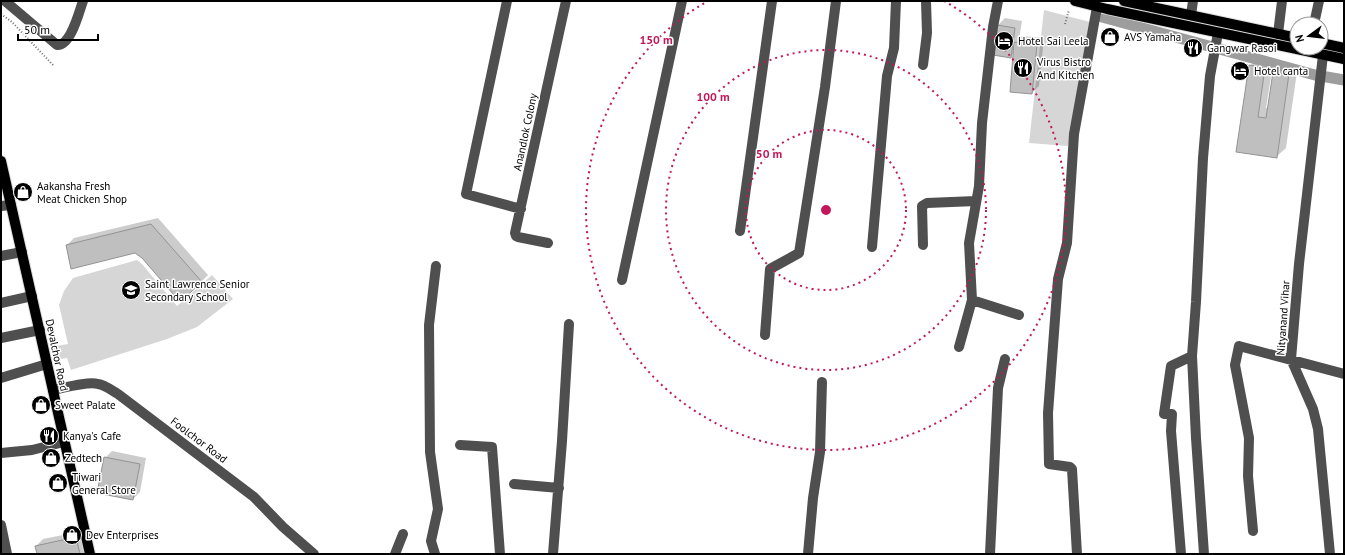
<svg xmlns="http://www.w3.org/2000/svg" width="1345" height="555" font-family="'PT Sans',sans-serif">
<rect width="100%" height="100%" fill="#fff"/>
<path fill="#d6d6d6" d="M1044,10L1090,22L1068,146L1029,143Z
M137,260L142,264L177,306L212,275L233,299L197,327L167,339L71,370L67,358L54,360L51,347L68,344L59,305L64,291L73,278Z"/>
<path fill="#0003" d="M1005,18L1022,21L1019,39L1022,36L1044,38L1039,86L1032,93L1014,53L1011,56L998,25Z
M1259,56L1274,58L1266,108H1269L1274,72L1283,63L1298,65L1286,148L1276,157L1237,151L1250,66Z
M158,218L208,275L201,282L135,252L67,245L74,238Z
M112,451L146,458L140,492L133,499L105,458Z
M83,531L88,554H38L36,546L43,539Z"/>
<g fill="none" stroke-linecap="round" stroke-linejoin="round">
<path stroke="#9d9d9d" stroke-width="11" d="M1102,17L1315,75L1344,80"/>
</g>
<path fill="#bfbfbf" stroke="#939393" d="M997,25L1015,28L1011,58L993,55Z
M1014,42L1037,45L1032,94L1010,92Z
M1249,65L1265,68L1258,117L1266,118L1273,72L1289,74L1277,158L1236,152Z
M151,224L202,282L180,302L142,258L135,253L71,269L66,245Z
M104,457L140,464L133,500L97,493Z
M76,537L80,554H37L35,546Z"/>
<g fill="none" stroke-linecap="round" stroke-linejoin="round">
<defs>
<path id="major" d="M1075,1L1107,9L1344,59
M1124,1L1297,38
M1321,43L1344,48
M1,161L90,554"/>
</defs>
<use href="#major" stroke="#dbdbdb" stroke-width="12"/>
<path stroke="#717171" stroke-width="2" stroke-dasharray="1 2" stroke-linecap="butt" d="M1,14L12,22L53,65
M1065,24L1069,10"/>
<path stroke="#4f4f4f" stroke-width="10" d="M5,1L57,45C71,46 79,12 83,1
M507,1L466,194L521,209
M1191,15L1193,1
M1314,24L1319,1
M1278,34L1282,1
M1323,55L1299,264L1291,359L1313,409L1318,429L1330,554
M923,65L927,33L926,1
M1,206L11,205
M740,231L772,1
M548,243L518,237L516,236L515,233L566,1
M923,245L922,206L927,203L976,201
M872,247L887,76L894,48L896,1
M1,256L22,252
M622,280L682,1
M972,300L1019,315
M1,303L32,296
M765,335L770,269L799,253L825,87L836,1
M1,338L40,330
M959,347L972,300L969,243L979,186L982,123L993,27L998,1
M1,378L47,364
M53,390C64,388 88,381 98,384C105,385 111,390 118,394L254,497L283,527L314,554
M460,445L492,447L500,554
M1,453L32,450L64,442
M514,484L559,488
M1,525L7,554
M1253,531L1248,476L1249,438L1235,365L1239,346L1344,374
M395,554L403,534
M435,554L431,541L438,509L430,452L429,325L436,266
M553,554L562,441L569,324
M808,554L813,498L820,452L822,382
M990,554L998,388L1005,359
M1077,554L1072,469L1070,467L1049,464L1048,413L1058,279L1067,243L1074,134L1097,7
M1181,554L1171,431L1172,414H1164L1171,366L1192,356
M1204,554L1196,438L1192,356L1196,302L1203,158L1210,76L1218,33"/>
<use href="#major" stroke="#000" stroke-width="10"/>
</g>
<g fill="none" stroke="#c2185b" stroke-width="2" stroke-dasharray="2 4">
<circle cx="826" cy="210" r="80"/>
<circle cx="826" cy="210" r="160"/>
<path d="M944 1A240 240 0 1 1 708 1"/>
</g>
<defs>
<symbol id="shop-disc" viewBox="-11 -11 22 22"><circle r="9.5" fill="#000" stroke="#fff"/><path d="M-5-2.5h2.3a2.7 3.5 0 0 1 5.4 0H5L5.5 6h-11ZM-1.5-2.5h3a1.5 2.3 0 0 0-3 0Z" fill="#fff"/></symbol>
<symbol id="hotel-disc" viewBox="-11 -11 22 22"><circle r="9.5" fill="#000" stroke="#fff"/><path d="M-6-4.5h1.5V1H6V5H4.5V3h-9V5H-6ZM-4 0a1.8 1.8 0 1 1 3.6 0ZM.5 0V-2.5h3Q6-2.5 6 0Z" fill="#fff"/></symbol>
<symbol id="restaurant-disc" viewBox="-11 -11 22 22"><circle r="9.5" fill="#000" stroke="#fff"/><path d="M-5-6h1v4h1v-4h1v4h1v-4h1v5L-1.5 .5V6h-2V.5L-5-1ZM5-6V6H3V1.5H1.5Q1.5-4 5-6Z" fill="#fff"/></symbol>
<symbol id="school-disc" viewBox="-11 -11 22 22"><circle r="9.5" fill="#000" stroke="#fff"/><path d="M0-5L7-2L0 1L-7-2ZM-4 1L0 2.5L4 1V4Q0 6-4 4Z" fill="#fff"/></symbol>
</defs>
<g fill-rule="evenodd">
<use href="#shop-disc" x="1099" y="26" width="22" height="22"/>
<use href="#hotel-disc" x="993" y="30" width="22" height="22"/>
<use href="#restaurant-disc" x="1182" y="37" width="22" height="22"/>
<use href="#restaurant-disc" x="1012" y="57" width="22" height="22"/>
<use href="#hotel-disc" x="1229" y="60" width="22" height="22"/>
<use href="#shop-disc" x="12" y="181" width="22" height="22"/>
<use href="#school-disc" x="120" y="279" width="22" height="22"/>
<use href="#shop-disc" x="30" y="394" width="22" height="22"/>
<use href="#restaurant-disc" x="38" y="425" width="22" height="22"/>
<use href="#shop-disc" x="40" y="447" width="22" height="22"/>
<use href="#shop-disc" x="47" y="472" width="22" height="22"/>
<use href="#shop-disc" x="61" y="524" width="22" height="22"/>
</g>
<g text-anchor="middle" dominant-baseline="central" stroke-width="3" stroke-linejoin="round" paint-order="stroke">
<g font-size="11" fill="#000" stroke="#fff" text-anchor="start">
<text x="1124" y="37">AVS Yamaha</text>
<text x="1018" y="41">Hotel Sai Leela</text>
<text x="1207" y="48">Gangwar Rasoi</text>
<text x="1037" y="62">Virus Bistro<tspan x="1037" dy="13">And Kitchen</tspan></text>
<text x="1254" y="71">Hotel canta</text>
<text x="37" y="186">Aakansha Fresh<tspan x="37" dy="13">Meat Chicken Shop</tspan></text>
<text x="145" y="284">Saint Lawrence Senior<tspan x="145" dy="13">Secondary School</tspan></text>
<text x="55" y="405">Sweet Palate</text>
<text x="63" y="436">Kanya's Cafe</text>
<text x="65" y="458">Zedtech</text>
<text x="72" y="477">Tiwari<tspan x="72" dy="13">General Store</tspan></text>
<text x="86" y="535">Dev Enterprises</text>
</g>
<g font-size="11" fill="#000" stroke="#fff">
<text transform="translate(525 132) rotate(-78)">Anandlok Colony</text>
<text transform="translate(1283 318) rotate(-86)">Nityanand Vihar</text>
<text transform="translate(57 355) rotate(78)">Devalchor Road</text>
<text transform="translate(199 440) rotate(37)">Foolchor Road</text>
</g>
</g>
<circle cx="826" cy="210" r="6" fill="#c2185b" stroke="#fff" stroke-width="2"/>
<g font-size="12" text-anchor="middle" font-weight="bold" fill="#c2185b" stroke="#fff" stroke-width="3" stroke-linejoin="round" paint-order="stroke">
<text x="656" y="44">150 m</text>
<text x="713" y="101">100 m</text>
<text x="769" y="158">50 m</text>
</g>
<rect width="1345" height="555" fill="none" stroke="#000000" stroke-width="4"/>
<g transform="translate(1309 36) rotate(255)"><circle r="19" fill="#ffffff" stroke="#999999"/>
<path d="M0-3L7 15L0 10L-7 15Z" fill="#000000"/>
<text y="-6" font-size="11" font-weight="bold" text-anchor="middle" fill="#000000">N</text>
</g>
<path d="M18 34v6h80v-6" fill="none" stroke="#000000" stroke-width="2"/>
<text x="24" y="34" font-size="12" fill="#000000" stroke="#ffffff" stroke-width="3" paint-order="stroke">50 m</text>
</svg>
